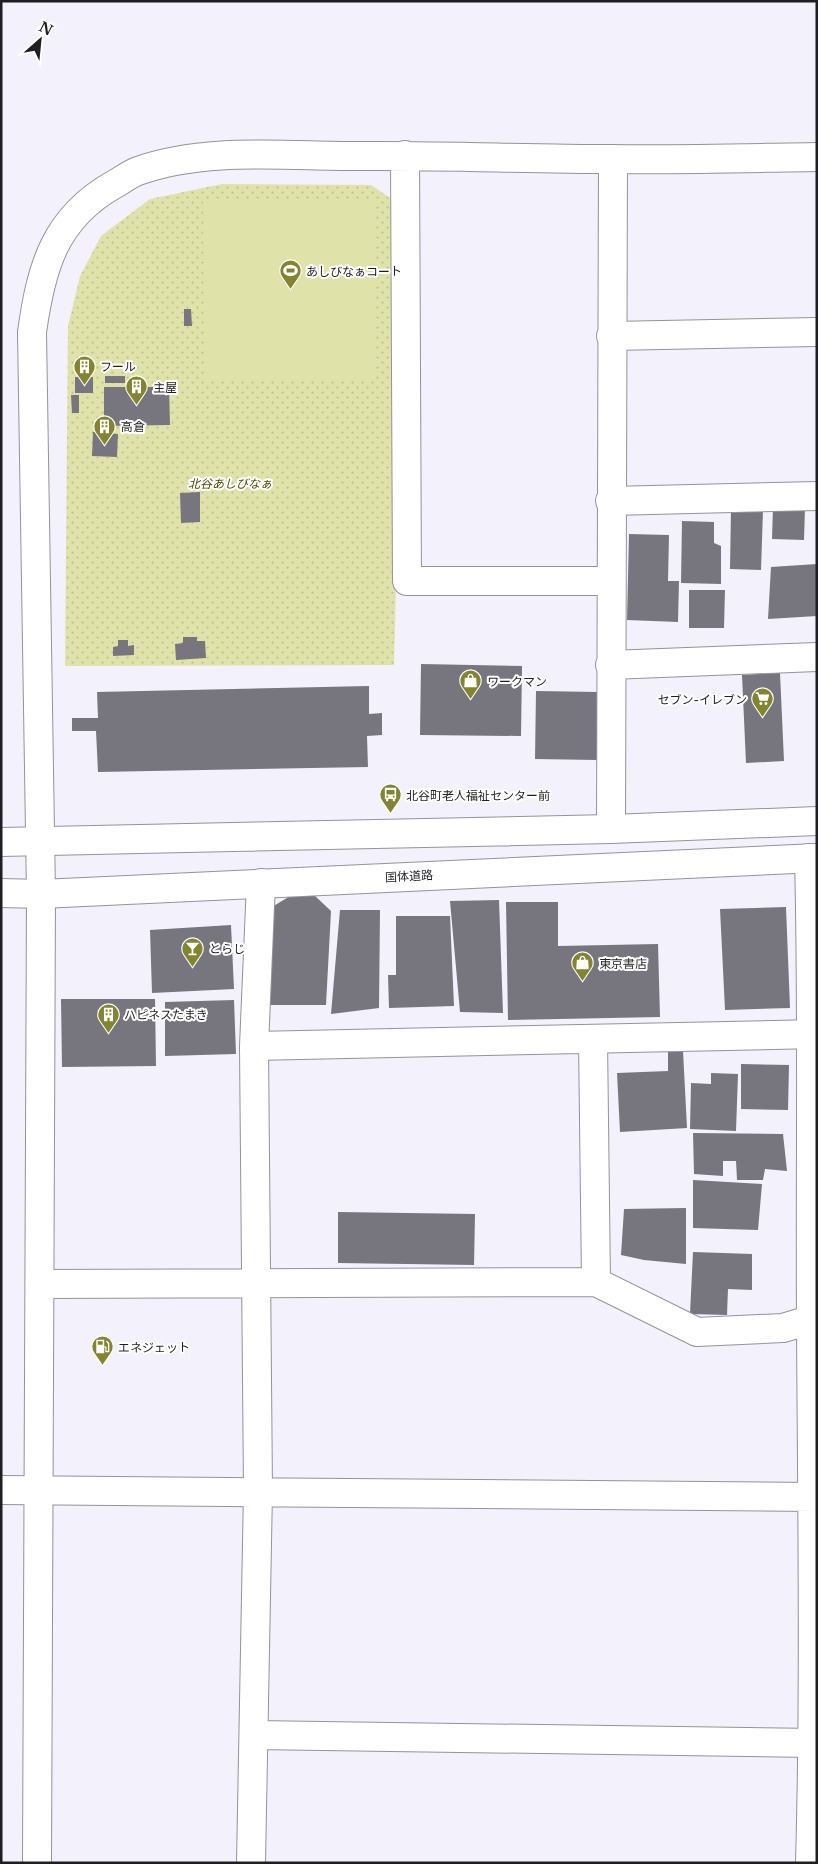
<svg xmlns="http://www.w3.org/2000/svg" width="818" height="1864" font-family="'Libre Baskerville','Noto Sans JP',serif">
<defs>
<pattern id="grass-dots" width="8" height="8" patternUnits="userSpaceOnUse" patternTransform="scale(1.25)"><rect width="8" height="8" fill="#e0e3a9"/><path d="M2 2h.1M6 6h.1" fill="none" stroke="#c0c291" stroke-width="1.8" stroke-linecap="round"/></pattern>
</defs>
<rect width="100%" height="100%" fill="#f3f1fb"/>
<path fill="url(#grass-dots)" d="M222,184L371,185L393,200L396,585L394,665L65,666L68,326L80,276L101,236L150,199Z"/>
<path fill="#e0e3a9" d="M203,200H376V379H204Z"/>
<path fill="#77757e" d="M184,309H191L192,326H184Z
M105,376H125V383H105Z
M75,377H93V393H75Z
M104,387H169L170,425L104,426Z
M71,395H79V413H72Z
M93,432L118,434L117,457L92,456Z
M200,492V522L181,523L180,493Z
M773,506L805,508L804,540L772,539Z
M731,509L763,510L761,570L730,569Z
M682,521L714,522V543L721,546V584L681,583Z
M629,534L669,535L668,581H679L678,622L627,620Z
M817,564V616L768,619L771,567Z
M689,590H725L724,628H689Z
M183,637H197V641H205L206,658L176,660L175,644L183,643Z
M118,640H128V646L134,645V655L113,656V647L118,646Z
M421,664L522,666L521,736L420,735Z
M780,673L784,761L746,763L742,675Z
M369,686V714L382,713V735L367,736L368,767L98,772L96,731H72V718H98L97,692Z
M536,691L598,692L597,760L535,759Z
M295,893L314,895L331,911L326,1005H268L272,907Z
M499,900L503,1013L460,1012L450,901Z
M506,902H558V946L658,944L660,1017L508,1020Z
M786,907L790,1008L725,1010L720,909Z
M340,910H380L379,1008L331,1014Z
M396,916H450L454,1006L389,1008L388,975H396Z
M231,925L234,989L152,993L150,930Z
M61,999H155L156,1066L62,1067Z
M234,1000L236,1054L165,1056V1002Z
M683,1051L687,1128L620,1132L617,1073L668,1071V1052Z
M741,1064L789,1065L788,1110L741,1109Z
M711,1073L738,1074L736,1131L690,1129L691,1083L711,1084Z
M693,1133L783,1134L787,1171L765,1169L763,1180H737L736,1161H723V1176L694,1174Z
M693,1180L762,1184L758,1230L693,1228Z
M686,1208V1264L644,1260L621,1255L624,1209Z
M338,1212L475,1214L474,1265L338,1263Z
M693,1252L752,1254V1290L728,1289L727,1315L690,1314Z"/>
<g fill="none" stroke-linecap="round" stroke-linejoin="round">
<defs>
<path id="minor" d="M405,155L407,581H610
M611,336L817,332
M610,501L817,496
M610,665L817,657
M611,829L613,159
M809,858C813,1013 810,1168 811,1323C812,1503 815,1683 810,1863
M254,1046L817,1034
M596,1282L697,1332L783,1328L810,1320
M40,1284L596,1282L593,1039
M1,1490L817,1497
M254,1735L817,1743
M37,1863L41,894L32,332C41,268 54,218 115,184C122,180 130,174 138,171C204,147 285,156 354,156C440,155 526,159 612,159C680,160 749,158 817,157
M251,1863L258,1490L254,1046L261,883"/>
<path id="major" d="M1,842L611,829L817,821
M1,893L41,894L817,858"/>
</defs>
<use href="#minor" stroke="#94929b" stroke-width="30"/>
<use href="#major" stroke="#94929b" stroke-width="30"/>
<use href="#minor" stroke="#fff" stroke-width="28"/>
<use href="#major" stroke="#fff" stroke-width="28"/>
</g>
<defs>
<symbol id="stadium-pin" viewBox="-11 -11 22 30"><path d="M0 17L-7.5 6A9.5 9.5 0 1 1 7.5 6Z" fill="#82842e" stroke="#fff"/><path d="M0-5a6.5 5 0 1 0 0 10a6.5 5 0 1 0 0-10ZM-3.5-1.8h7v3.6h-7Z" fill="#fff"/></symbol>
<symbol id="building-pin" viewBox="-11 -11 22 30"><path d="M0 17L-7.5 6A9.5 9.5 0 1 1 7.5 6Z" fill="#82842e" stroke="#fff"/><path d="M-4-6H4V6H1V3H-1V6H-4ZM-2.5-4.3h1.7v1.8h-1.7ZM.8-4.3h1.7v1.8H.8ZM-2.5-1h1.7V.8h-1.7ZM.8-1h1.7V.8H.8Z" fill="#fff"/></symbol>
<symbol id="shop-pin" viewBox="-11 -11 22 30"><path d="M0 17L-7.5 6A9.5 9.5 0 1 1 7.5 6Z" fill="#82842e" stroke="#fff"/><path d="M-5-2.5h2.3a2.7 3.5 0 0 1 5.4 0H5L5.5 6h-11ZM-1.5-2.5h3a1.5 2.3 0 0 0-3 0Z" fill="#fff"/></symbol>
<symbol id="supermarket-pin" viewBox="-11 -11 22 30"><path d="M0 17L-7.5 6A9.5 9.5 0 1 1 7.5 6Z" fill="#82842e" stroke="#fff"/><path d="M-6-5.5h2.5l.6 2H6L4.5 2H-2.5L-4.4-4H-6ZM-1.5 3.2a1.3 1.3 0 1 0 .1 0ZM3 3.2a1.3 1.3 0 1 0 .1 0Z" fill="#fff"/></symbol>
<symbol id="bus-pin" viewBox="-11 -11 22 30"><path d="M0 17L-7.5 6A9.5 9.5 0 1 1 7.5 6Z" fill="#82842e" stroke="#fff"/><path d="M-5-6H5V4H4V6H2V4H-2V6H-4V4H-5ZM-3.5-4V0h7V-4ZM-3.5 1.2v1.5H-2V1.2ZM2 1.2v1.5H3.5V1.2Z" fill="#fff"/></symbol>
<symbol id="bar-pin" viewBox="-11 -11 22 30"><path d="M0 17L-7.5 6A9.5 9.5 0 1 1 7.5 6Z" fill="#82842e" stroke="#fff"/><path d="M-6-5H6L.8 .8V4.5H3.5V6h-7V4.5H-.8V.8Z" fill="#fff"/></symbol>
<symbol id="fuel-pin" viewBox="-11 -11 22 30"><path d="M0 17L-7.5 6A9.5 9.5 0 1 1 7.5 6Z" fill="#82842e" stroke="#fff"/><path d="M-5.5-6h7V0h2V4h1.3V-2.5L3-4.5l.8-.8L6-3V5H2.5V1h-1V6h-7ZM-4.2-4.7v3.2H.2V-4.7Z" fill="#fff"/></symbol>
</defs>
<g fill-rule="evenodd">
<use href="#stadium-pin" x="278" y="258" width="25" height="34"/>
<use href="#building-pin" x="72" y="354" width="25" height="34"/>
<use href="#building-pin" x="124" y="374" width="25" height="34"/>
<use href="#building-pin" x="92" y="414" width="25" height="34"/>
<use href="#shop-pin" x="458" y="668" width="25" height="34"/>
<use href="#supermarket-pin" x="750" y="686" width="25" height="34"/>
<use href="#bus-pin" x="378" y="782" width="25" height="34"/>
<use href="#bar-pin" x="180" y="936" width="25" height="34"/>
<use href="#shop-pin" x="570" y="950" width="25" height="34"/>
<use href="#building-pin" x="96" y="1002" width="25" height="34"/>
<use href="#fuel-pin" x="90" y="1334" width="25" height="34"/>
</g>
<g text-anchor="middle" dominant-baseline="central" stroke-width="4" stroke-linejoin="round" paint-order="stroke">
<g font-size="12" fill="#1f1e22" stroke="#fff" text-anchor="start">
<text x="306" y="271">あしびなぁコート</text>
<text x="100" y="366">フール</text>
<text x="153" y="387">主屋</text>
<text x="121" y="426">高倉</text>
<text x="487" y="681">ワークマン</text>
<text x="747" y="699" text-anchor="end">セブン-イレブン</text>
<text x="406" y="795">北谷町老人福祉センター前</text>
<text x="209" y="948">とらじ</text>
<text x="599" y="963">東京書店</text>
<text x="124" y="1014">ハピネスたまき</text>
<text x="118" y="1347">エネジェット</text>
</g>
<g font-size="12" font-style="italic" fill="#4b4c01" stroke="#fff">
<text x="230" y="483">北谷あしびなぁ</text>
</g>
<g font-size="12" fill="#1f1e22" stroke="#fff">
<text transform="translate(409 876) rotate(-3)">国体道路</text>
</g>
</g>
<rect width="818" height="1864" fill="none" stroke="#1f1e22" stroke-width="5"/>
<g transform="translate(40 40) rotate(27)" stroke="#ffffff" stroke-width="4" paint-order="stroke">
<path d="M0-4L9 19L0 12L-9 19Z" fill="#1f1e22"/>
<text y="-8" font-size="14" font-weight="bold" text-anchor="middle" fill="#1f1e22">N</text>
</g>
</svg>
